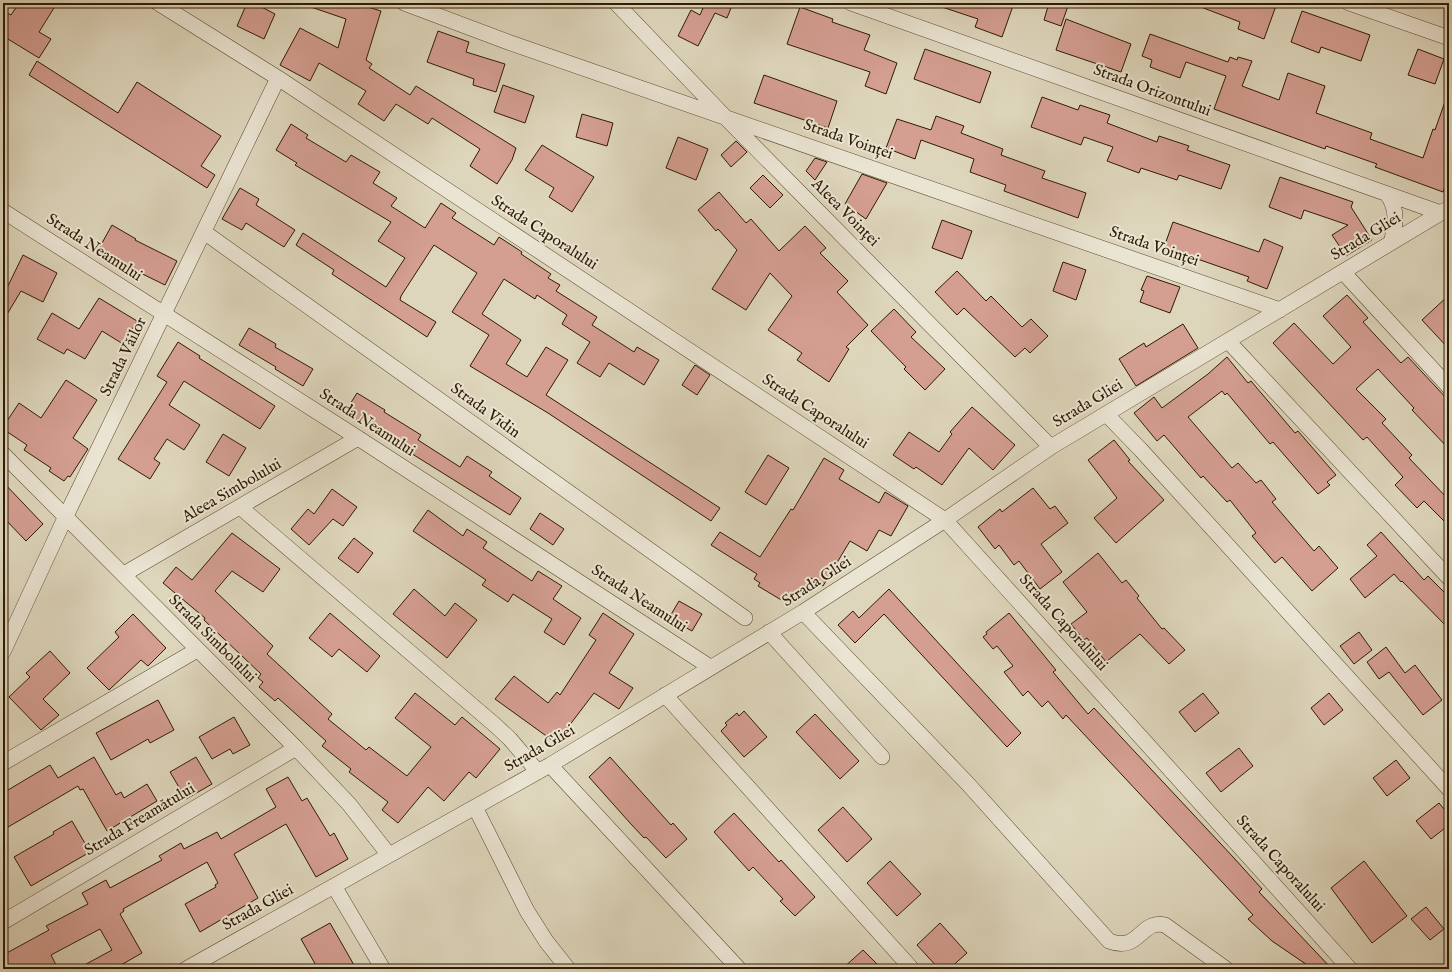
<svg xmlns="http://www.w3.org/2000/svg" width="1452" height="972" font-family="'IM FELL English',serif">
<rect width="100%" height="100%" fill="#ded6bc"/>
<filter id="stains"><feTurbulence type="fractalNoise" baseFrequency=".005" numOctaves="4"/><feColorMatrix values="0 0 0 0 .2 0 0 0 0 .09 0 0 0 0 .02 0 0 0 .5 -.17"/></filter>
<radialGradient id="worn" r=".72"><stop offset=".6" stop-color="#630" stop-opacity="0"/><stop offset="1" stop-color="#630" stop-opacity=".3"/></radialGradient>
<path fill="#d49e91" stroke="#301b00" d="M19,3H57L39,32L51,39L39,58L3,36V11L11,15Z
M247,3H254L275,14L264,39L237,26Z
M305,3H355L381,11L366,60L372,64L369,68L410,95L416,86L516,148L512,160L497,184L470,166L480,149L432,118L428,124L396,104L384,121L358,104L366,91L319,63L310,81L280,65L300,28L338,48L346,19L305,5Z
M691,3H733L727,18L715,13L698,46L678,36L691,10L700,15L703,8Z
M936,3H1014L1002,37L975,27L978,19L936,5Z
M1049,3H1069L1061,26L1044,20Z
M1194,3H1277L1264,39L1238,29L1240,22L1193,4Z
M800,7L833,19L832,22L870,35L864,50L897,63L886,94L865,86L870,72L787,44Z
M1302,11L1370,35L1361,61L1321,47L1319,53L1291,42Z
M1066,19L1131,44L1121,72L1056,50Z
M438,31L469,42L466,52L505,64L496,92L473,85L474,79L427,62Z
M1150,34L1228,62L1230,57L1237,60L1238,57L1252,61L1242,86L1279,100L1288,73L1325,86L1316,113L1372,133L1370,139L1423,158L1433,129L1435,130L1447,96L1449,97V176L1443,192L1375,167L1377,164L1326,146L1325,149L1214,109L1226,76L1186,62L1180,78L1150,67L1152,60L1142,56Z
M925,49L991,72L980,103L914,79Z
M1418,49L1444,59L1435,84L1408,75Z
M37,61L118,113L137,82L221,136L201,166L215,175L207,188L29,75Z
M764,75L837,101L828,128L754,103Z
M503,85L534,96L525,123L494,112Z
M1042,97L1078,110L1080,105L1110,115L1107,123L1157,142L1159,136L1189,146L1187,150L1230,165L1221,189L1179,175L1177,180L1141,168L1139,173L1107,161L1113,147L1084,137L1081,145L1031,127Z
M582,114L613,123L607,146L576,137Z
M936,116L964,126L961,133L1003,149L1001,155L1045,171L1042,178L1086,193L1078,218L1004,191L1006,185L970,172L974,159L921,140L915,159L886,148L897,119L931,130Z
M291,124L308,135L306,138L346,162L351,155L380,172L373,183L397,198L391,206L425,228L441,203L456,213L452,218L494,245L499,237L522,252L521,254L551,274L548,278L560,285L556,291L597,317L592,325L634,352L637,347L659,360L644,385L609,363L600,377L577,363L590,342L562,324L567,315L537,295L535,299L504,279L482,314L521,340L506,364L527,377L546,347L568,360L546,395L720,508L711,521L548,413L470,366L489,335L452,312L477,273L434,245L401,296L400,300L436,322L427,337L332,274L334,270L296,245L303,233L386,287L405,258L378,241L391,222L295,165L297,163L276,150Z
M678,137L708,149L696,180L666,168Z
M736,141L747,152L731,167L721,155Z
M542,145L594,177L572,212L549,197L554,188L525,170Z
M815,158L827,162L815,180L806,171Z
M862,174L887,183L866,219L845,204Z
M763,175L783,195L770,208L750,188Z
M1280,177L1353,202L1351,207L1372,240L1346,256L1332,235L1348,225L1304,210L1301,219L1269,207Z
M240,188L259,199L256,205L295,230L284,247L246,223L242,230L222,219Z
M719,192L746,223L751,219L779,251L805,226L826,248L820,253L848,281L837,292L868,325L846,347L849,349L829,382L797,360L802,353L768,330L792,296L770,273L746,310L712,289L737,250L718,229L716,231L698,210Z
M942,220L972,231L962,259L932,248Z
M1173,222L1259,252L1264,239L1283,247L1267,289L1247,281L1249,277L1186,255L1185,258L1163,250Z
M112,225L136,239L135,240L177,261L165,285L122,264L121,266L97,252Z
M23,255L57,273L43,302L21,291L3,321V285L7,288Z
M1063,262L1086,270L1076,300L1053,291Z
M957,271L986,301L991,296L1022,327L1031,319L1048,336L1030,353L1025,348L1015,357L964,308L957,315L935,292Z
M1147,276L1180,287L1170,313L1140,302L1144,291L1141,290Z
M1347,295L1368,318L1363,322L1401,363L1408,357L1449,401V449L1412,410L1414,408L1378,369L1356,389L1386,419L1382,423L1412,455L1409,458L1449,500V526L1424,501L1417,508L1395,485L1403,477L1367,437L1363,440L1273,343L1294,323L1333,364L1351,347L1323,316Z
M1449,295V349L1422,320Z
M99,298L137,321L123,344L102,331L85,359L67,349L64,354L37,339L52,313L79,329Z
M894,309L916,332L911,337L945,369L925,390L904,369L906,367L871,331Z
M1183,324L1198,348L1136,386L1119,359L1144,343L1146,347Z
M249,328L276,344L275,347L313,369L303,386L275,369L276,367L239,345Z
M178,342L200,356L199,358L275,406L260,429L184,381L169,405L200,425L184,450L167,439L154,459L160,463L150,479L118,459L167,382L157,376Z
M1227,357L1248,383L1251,381L1295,433L1298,431L1336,475L1327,482L1330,485L1318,494L1273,442L1270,444L1227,393L1225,395L1222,391L1188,417L1232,468L1238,463L1256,483L1261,480L1276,499L1272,502L1314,551L1319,546L1338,568L1312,591L1282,557L1275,563L1252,536L1256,533L1230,500L1227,502L1203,476L1201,478L1164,435L1157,441L1134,413L1154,397L1162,408L1208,374Z
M695,365L710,375L697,395L682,385Z
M66,380L97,400L73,438L88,449L70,477L68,476L64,481L49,471L51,468L24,450L27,445L3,429V427L19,403L41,418Z
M357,393L385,410L384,412L421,435L418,440L460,467L467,456L492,472L489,476L521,498L510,515L345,412Z
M972,407L1015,445L993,470L969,448L942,485L916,467L914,469L893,455L909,432L939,452L952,434L950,432Z
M223,434L246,448L229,476L206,462Z
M1114,440L1130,460L1128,461L1164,500L1116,543L1094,518L1117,498L1088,460Z
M768,455L789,468L766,505L745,492Z
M824,458L844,470L839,479L879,503L885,492L908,506L891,536L879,530L867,551L850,541L823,586L811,578L792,604L785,599L783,601L758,586L760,583L754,579L757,574L711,545L720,532L760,557L791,509L793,510Z
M3,482L43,524L26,541L3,517Z
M1033,488L1050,509L1055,506L1068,523L1041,544L1062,572L1040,589L1019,561L1014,565L999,545L995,549L978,527L1000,509L1002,512Z
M332,489L357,507L343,526L333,519L309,545L291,529L308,509L314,514Z
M428,510L463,536L467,529L487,542L483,548L532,581L538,571L562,586L553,599L581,618L564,645L544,632L552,619L513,594L508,602L482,585L486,580L413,531Z
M540,513L564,529L553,545L530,529Z
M1381,532L1424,580L1428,576L1449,597V629L1402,581L1401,582L1394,574L1365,598L1350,579L1377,556L1367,545Z
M232,533L280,569L263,592L232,571L215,591L273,646L267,654L332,714L328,719L366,750L369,747L407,776L431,747L395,718L415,693L455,725L462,717L500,749L476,778L469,772L444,801L428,787L398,823L382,810L388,802L349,772L351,769L322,746L326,741L278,698L275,701L259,687L263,682L258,678L261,674L204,620L205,618L163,583L176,567L192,580Z
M354,538L373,553L358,573L338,558Z
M1098,553L1122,583L1126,580L1139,596L1137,598L1162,629L1164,628L1185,650L1169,664L1140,634L1106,662L1087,638L1084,640L1071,624L1087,612L1063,582Z
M414,589L445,616L455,603L477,620L447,658L393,614Z
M889,589L1021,733L1007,747L884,614L855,643L838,625L853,611L859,618Z
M679,601L702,614L692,631L669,618Z
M330,613L380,656L367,672L339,649L332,657L309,638Z
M603,613L634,634L609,673L633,688L619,709L594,693L556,743L495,699L514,676L548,703L557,692L560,695L596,640L589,635Z
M1009,613L1056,670L1053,672L1088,714L1094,708L1234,858L1262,889L1259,892L1332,969H1313L1272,941L1248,919L1253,915L1066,715L1063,719L1048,701L1042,707L1028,691L1023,696L1004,672L1013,666L997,646L993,649L983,637L987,634L986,632Z
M133,614L166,648L148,666L141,660L109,690L87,668L119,637L115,632Z
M1359,632L1372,650L1354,664L1340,646Z
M1386,647L1405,673L1415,665L1442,700L1423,715L1389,672L1379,679L1367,662Z
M50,651L70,673L43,699L59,715L41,730L9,697L30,677L26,673Z
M1203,693L1219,713L1195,732L1179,712Z
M1329,693L1343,710L1324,725L1311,708Z
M158,700L174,730L150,743L148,739L111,760L96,733Z
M744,711L767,737L744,757L721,731L727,725L725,723L737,713L739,716Z
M815,714L859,761L840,779L796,732Z
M234,717L250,745L233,754L230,749L212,759L199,737Z
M1239,748L1253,766L1221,792L1206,773Z
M94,757L116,795L121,792L124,798L147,784L157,801L107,831L83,789L80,790L78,786L3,830V793L50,765L58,778Z
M196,757L212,784L186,799L170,772Z
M610,757L671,825L673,823L687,839L666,858L646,837L644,838L630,823L589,777Z
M1396,760L1410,778L1387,796L1373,778Z
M288,777L302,801L307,798L330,836L334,833L348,859L316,877L286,824L234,854L258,898L200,932L185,904L216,887L215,885L218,883L207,862L123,909L124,911L120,914L142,953L114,969H77L112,950L100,929L51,955L58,969H3V955L49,930L46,926L88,904L82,893L106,880L110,888L162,860L159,856L181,843L184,849L217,832L221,839L276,807L266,789Z
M1439,803L1449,815V825L1431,839L1416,821Z
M843,807L872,839L847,862L818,830Z
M734,813L779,862L781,860L815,897L795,916L780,901L783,899L753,867L749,871L714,832Z
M72,821L90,852L31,886L14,857L54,834L53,832Z
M890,861L921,894L897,916L867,883Z
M1364,861L1407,916L1372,943L1331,888Z
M1426,907L1444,929L1430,940L1411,919Z
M330,923L350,958L356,969H318L301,939Z
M940,923L967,953L949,969H939L917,945Z
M863,950L882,969H842Z"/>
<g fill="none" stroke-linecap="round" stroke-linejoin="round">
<defs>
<path id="minor" d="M158,3L278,78L945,520L1350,969
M404,3L508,42L1280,310
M616,3L725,117L1051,447
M851,3L1441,213
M1349,3L1449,38
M1387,194C1398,209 1396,225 1391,243
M3,211L358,438L710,667
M204,232L745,618
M1343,272L1449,387
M1228,341L1449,578
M1106,414L1141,450L1449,789
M3,454L296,748L349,804L389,855
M240,507L495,725L510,739L538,772
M124,574L358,438
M803,612L968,784L1109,941C1140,953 1140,919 1165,925L1226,969
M769,632L882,757
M3,652L65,518L278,78
M665,695L912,969
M3,763L197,650
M550,765L739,969
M475,807L527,911L546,941L568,969
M334,886L383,969
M3,922L296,748
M186,969L550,765L803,612L945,520L1051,447L1449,208"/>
</defs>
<use href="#minor" stroke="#5c4a2f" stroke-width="16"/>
<use href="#minor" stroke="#eae4d3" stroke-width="15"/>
</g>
<g text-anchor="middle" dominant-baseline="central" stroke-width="4" stroke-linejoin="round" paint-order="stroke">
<g font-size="16" fill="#301b00" stroke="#eae4d3">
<text transform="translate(1152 91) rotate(20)">Strada Orizontului</text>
<text transform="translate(848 140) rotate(19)">Strada Voinței</text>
<text transform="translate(845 213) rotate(45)">Aleea Voinței</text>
<text transform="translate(544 233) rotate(33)">Strada Caporalului</text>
<text transform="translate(1366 237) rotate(-31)">Strada Gliei</text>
<text transform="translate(1154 247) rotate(19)">Strada Voinței</text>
<text transform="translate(94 248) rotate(33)">Strada Neamului</text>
<text transform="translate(124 357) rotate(-64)">Strada Văilor</text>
<text transform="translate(1088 404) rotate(-31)">Strada Gliei</text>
<text transform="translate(485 411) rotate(36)">Strada Vidin</text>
<text transform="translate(815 412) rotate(33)">Strada Caporalului</text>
<text transform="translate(367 423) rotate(33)">Strada Neamului</text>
<text transform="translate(232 491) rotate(-30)">Aleea Simbolului</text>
<text transform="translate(817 582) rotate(-33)">Strada Gliei</text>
<text transform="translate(639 599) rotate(33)">Strada Neamului</text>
<text transform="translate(1063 623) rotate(48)">Strada Caporalului</text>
<text transform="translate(212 639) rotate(45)">Strada Simbolului</text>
<text transform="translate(540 749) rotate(-30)">Strada Gliei</text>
<text transform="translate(140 820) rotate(-31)">Strada Freamătului</text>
<text transform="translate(1280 864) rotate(48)">Strada Caporalului</text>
<text transform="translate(258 908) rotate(-29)">Strada Gliei</text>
</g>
</g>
<rect width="1452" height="972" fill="none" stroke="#ded6bc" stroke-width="16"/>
<rect x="4" y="4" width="1444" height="964" fill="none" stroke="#301b00" stroke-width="2"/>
<rect x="8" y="8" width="1436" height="956" fill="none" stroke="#301b00"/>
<rect width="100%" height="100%" filter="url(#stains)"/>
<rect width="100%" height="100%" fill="url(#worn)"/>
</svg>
